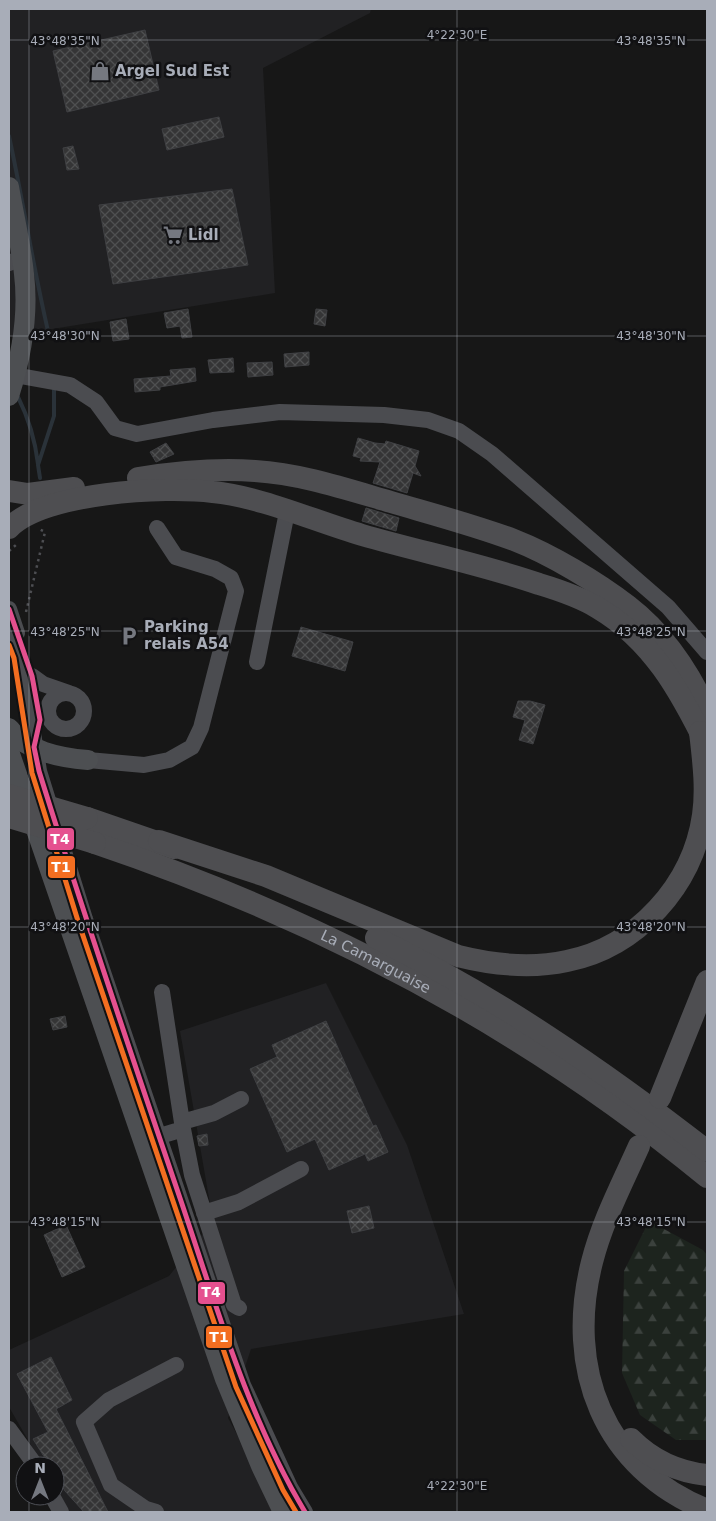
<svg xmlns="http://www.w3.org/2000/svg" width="716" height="1521" font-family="'DejaVu Sans',sans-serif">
<defs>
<pattern id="forest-firs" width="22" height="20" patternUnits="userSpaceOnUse" patternTransform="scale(1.25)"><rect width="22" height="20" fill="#1d241e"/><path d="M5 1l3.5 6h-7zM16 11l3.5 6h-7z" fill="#3b413d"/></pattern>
<pattern id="building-cross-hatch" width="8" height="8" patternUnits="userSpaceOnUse" patternTransform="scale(1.25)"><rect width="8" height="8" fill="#353536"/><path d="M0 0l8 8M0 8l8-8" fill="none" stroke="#4f5051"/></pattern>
</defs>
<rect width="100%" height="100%" fill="#171717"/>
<path fill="#212123" d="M9,9H371L370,13L263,68L275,293L9,336Z
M326,983L407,1145L464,1314L251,1349L228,1418L280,1512H70L55,1486V1466H43L9,1407V1350L169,1276L213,1221L180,1031Z"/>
<path fill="url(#forest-firs)" d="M649,1221L703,1250L707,1255V1440H676L640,1415L622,1373L624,1271Z"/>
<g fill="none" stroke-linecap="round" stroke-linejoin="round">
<path stroke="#2a3239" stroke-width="4" d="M9,136C23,201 33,266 48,331
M18,397C29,419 35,439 38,464
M40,478L38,465L54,416V390"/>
</g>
<path fill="url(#building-cross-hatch)" stroke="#3f4043" d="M145,30L159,90L67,112L53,51Z
M219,117L224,137L167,150L162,129Z
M73,146L79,169L67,170L63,148Z
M232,189L248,265L113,284L99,205Z
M188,309L192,337L182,338L180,326L167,328L164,313Z
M316,309L327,310L325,326L314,324Z
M126,319L129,339L113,341L110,322Z
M309,352V365L285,367L284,354Z
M233,358L234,372L210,373L208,360Z
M272,362L273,375L248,377L247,363Z
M195,368L196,381L160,387V390L135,392L134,379L171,376L170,370Z
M358,438L375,443L385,444L386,441L419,451L415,466L421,476L413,473L407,493L373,483L380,462L360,461L361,458L353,456Z
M166,443L174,454L156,462L150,452Z
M366,508L399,518L396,531L362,521Z
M301,627L353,642L345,671L292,656Z
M518,701H530L545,705L533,744L519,740L525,720L513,717Z
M65,1016L67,1027L53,1030L50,1019Z
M326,1021L373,1126L376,1125L388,1152L368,1161L365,1154L329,1170L315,1139L287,1152L250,1069L277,1057L272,1045Z
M207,1134L208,1145L199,1146L197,1136Z
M369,1206L374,1228L352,1233L347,1211Z
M66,1225L85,1267L62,1277L44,1235Z
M51,1357L72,1400L56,1409L108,1512H84L65,1491L55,1474V1466H50L33,1439L48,1432L17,1374Z"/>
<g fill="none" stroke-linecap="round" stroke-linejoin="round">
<path stroke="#4d4e52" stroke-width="2.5" stroke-dasharray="2.5 4" stroke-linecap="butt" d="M9,551L17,544
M26,612L45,532L39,529"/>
<path stroke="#4b4c50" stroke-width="16" d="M9,263L14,261
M9,374L70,385L96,402L115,428L137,434L213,420L280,412L384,415L428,420L459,431L492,454L668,607L707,652
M9,609L17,633
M9,625L21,656L39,771L85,919L243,1385L290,1487L305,1512
M257,662L287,512
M32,676L43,684L69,693
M48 711a18 18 0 1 1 36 0a18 18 0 1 1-36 0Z
M88,760L144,765L169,760L192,747L201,728L236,591L231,578L215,569L176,557L157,528
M182,1122L214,1113L241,1099
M183,1129L192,1175L234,1305L239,1308
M150,1139L183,1129L162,992
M204,1213L239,1202L301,1169
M9,1429L36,1466
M52,1496L61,1512
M156,1512L146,1509L111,1485L84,1422L109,1400L176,1365"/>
<path stroke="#4d4f52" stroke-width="20" d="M9,187C14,216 21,245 24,274C29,315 21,358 9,396
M9,728C25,751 62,758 88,760
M9,751L225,1379L261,1466L283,1512"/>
<g stroke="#4e4e51" stroke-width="22">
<path d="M138,478C176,472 217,468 255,471C302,474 346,489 391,502C432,514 474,525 514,540C550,554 597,582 628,606C663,633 689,672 707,711"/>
<path d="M9,491L28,494L74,488"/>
<path d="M9,528C44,492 165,486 213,492C262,497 314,521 362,535C421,552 481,564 539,584C559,590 580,597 598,608C652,640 680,691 707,746"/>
<path d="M87,818L174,848"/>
<path d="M159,841L266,876L458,956C494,965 530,969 567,961C637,947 693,885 703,815C707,788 703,759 700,732"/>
<path id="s1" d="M95,843C317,918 526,1028 707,1177"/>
<path d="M376,938C495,996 603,1070 707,1151"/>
<path d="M660,1098L707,981"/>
<path d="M639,1146C622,1184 602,1222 592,1262C565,1368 603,1468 707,1510"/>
<path d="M631,1439C652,1460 678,1472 707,1475"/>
</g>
<path stroke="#4e4e51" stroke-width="22" d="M9,795L87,818
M9,817L95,843"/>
<defs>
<path id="bus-1" d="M9,609L32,676L40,720L34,747L39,771C84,916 133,1060 182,1204C217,1308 248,1417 305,1512"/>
<path id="bus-2" d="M9,645L14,658L32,773L78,921L236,1387L283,1490L296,1512"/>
</defs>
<use href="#bus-1" stroke="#111113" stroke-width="9"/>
<use href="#bus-2" stroke="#111113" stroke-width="9"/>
<use href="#bus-1" stroke="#e5508f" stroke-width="5"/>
<use href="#bus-2" stroke="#f36e21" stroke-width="5"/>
</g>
<path fill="none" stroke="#a8adb8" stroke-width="1" stroke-opacity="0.45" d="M29,9V1466M457,9V1512M9,40H707M9,336H707M9,631H707M9,927H707M9,1222H707M29,1496V1512"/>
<defs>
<symbol id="shop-bare" viewBox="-9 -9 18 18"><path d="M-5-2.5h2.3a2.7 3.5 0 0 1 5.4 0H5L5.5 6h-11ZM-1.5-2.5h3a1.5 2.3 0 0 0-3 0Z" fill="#757880" stroke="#111113" stroke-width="2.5" paint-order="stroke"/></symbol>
<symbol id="supermarket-bare" viewBox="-9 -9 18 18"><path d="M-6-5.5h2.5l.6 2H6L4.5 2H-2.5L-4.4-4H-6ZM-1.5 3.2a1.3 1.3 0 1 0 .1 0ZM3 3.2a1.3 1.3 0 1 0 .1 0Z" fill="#757880" stroke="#111113" stroke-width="2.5" paint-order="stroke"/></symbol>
<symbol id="parking-bare" viewBox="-9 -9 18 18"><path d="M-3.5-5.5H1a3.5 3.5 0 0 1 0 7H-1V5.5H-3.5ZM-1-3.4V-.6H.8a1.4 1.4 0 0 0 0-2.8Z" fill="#757880" stroke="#111113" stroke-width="2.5" paint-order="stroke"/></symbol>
</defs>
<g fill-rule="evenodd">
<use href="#shop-bare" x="86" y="57" width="28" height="28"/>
<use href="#supermarket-bare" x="159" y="221" width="28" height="28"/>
<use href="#parking-bare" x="115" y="622" width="28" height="28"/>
</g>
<g text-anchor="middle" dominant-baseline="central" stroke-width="5" stroke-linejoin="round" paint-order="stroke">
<g font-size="15" font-weight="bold" fill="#a8adb8" stroke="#111113" text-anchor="start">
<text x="115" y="71">Argel Sud Est</text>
<text x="188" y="235">Lidl</text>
<text x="144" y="627">Parking<tspan x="144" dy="17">relais A54</tspan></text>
</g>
<g font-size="15" fill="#a8adb8" stroke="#111113">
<text stroke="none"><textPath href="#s1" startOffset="305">La Camarguaise</textPath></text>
</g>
</g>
<g font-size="12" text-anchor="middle" fill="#a8adb8" stroke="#111113" stroke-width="5" stroke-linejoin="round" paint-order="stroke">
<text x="457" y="39">4°22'30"E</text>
<text x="65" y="45">43°48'35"N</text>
<text x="651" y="45">43°48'35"N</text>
<text x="65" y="340">43°48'30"N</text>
<text x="651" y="340">43°48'30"N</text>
<text x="65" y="636">43°48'25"N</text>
<text x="651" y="636">43°48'25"N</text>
<text x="65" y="931">43°48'20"N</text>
<text x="651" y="931">43°48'20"N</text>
<text x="65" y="1226">43°48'15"N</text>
<text x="651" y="1226">43°48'15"N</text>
<text x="457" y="1490">4°22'30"E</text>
</g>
<g stroke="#111113" stroke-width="2">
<rect x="46" y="827" width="29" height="24" rx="5" fill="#e5508f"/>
<rect x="47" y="855" width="29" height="24" rx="5" fill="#f36e21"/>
<rect x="197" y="1281" width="29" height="24" rx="5" fill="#e5508f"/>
<rect x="205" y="1325" width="28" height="24" rx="5" fill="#f36e21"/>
</g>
<g font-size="14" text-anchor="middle" font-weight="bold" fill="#fff">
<text x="60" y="844">T4</text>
<text x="61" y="872">T1</text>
<text x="211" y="1297">T4</text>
<text x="219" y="1342">T1</text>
</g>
<rect width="716" height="1521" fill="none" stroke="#a8adb8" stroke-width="20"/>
<g transform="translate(40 1481)"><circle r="24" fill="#111113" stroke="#4d4f55"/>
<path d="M0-4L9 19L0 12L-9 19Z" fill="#757880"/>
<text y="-8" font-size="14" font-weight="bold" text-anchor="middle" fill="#a8adb8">N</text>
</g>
</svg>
